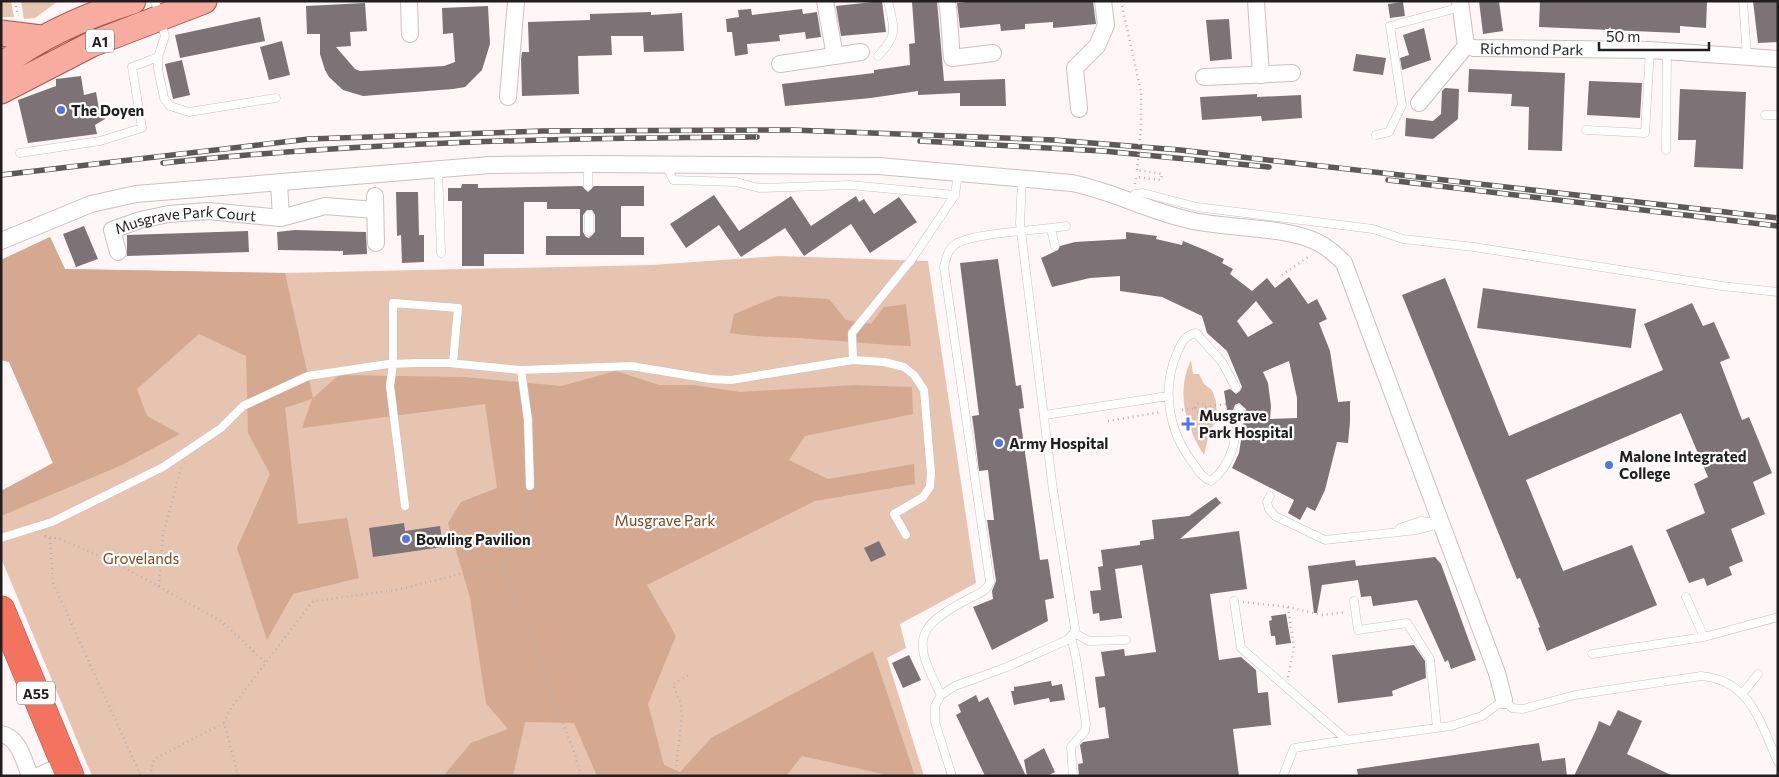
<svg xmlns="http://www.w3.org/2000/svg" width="1779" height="777" font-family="Commissioner,sans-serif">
<rect width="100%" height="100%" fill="#fff6f7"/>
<path fill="#e6c4b0" d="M1,1H11L14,17H1Z
M21,1H58L35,18L24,19Z
M50,237L65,269L285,273L652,265L778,256L928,261L976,583L900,624L906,648L887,658L924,776H92L1,558V491L53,463L9,362L1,360V260Z
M1191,360L1193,374H1199L1204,384L1212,390L1216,401L1217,420L1210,430L1204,455C1185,426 1176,392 1191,360Z"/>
<path fill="#d4a990" d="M50,237L65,269L285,273L313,398L339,375L464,377L561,386L616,371L659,385H694L740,392L855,385L912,387L913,414L805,436L789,460L828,479L914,464L915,484L815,501L647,585L676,636L648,704L664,765L680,772L711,738L873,651L915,776H884L883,774L802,756L786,776H597L574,723L525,722L513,776H443L471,743L508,729L486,703L470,598L448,523L461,502L497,488L485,404L302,428L312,399L285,408L298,524L347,518L359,578L293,594L267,640L237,548L270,474L248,433L246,356L199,334L137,389L147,416L180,434L122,465L1,516V491L53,463L9,362L1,360V260Z
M778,296L829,299L846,320L871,324L884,307L906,304L911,346C877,345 845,341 811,339C784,336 757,338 730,333L734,314Z"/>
<path fill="#7d7276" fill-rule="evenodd" d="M882,1L886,32L841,36L836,6Z
M937,1L944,81L1005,79L1006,106H960V93L918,95V91L871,98L785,106L782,84L874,73V70L910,65L909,44L915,43L912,2Z
M977,1H1093L1096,24L1053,28V22L1025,24V29L1001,31L1000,24L960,28L957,3Z
M1479,1H1499L1503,31L1483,34Z
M1540,1H1707L1706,28L1680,26V33L1539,27Z
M1753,1H1778V42L1758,43Z
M1403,2L1405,16L1390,18L1388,4Z
M365,3L367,31L350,32L351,46L336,47L355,69L360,71L444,66L455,62L453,33L443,34L442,8L488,6L490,44L482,70L465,87L453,89L363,96L343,90L329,77L325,70L320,54V34H307L306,6Z
M751,9L752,15L802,9L803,14L817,12L821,37L806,39L805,32L779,35L780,41L747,44L748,54L735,56L732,32H727L726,19L739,17L738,10Z
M651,12V15L682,13L684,51L644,52L643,36H611L612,55L578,56L579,94L522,96L521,59L522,52H529L528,22L590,20V14Z
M260,17L265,41L180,58L175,35Z
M1229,19L1232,59L1210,61L1206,20Z
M1424,28L1431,60L1402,70L1400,58L1409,55L1403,35Z
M282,41L290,75L269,80L260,47Z
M1356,54L1386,58L1383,75L1353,71Z
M182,60L190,95L173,99L165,64Z
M1469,69L1565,73L1562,151L1528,150L1529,107L1511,106L1512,94L1468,92Z
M81,76L84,95L96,92L99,109L105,110V119L95,125L97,134L28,143L18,100L56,86V79Z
M1589,81L1642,83L1640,118L1587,115Z
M1445,88L1459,89L1458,119L1433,139L1405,136L1406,118L1433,121L1441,114L1442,91Z
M1680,89L1746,92L1743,169L1694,167L1696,140H1678Z
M1257,94V97L1301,95L1302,118L1262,121L1261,116L1202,120L1200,97Z
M462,184H478V188L582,186L588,192L594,186H644V206H621V237H644V255H546V236H580V209H547V202H524V254H484V266H462V201H448V188H461ZM587,210H592L595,215V232L589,238L586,237L583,232V215Z
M396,192H418L419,235H424V262L402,263L401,235L397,236Z
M714,195L739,231L791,196L811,226L856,196L859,202L864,199L874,214L899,197L917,222L870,253L851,224L804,256L785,228L741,257L719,225L686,248L670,224Z
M84,226L98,259L76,267L63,234Z
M295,230L366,232L367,254L343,255V251L278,250L277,232Z
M248,231L249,252L127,256V235Z
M1126,232L1157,236L1156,239L1182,245L1183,241L1205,250L1224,259L1222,263L1233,269L1230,274L1252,291L1267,278L1275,288L1289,277L1308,304L1317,299L1327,319L1319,323L1330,351L1338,402L1350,401V422L1348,443L1337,442L1325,490L1315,511L1307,507L1300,520L1288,513L1294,500L1232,468L1239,453L1246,409L1239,403L1235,405L1233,410H1227L1224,391L1230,389L1236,394L1240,391L1242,387L1227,351L1207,333L1202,316L1162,297L1120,291V276L1090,278L1052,287L1041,258L1058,250L1060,246L1075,242L1126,239ZM1256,301L1273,323L1248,337L1237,321ZM1289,361L1297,398V418L1270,419L1271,406L1268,383L1263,372Z
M998,259L1016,386L1021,385L1024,408L1019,409L1040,560L1048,559L1054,598L1045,600L1048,621L992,650L973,607L993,599L992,591L996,581L987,520H994L988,470L979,471L974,430L972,416L979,415L960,263Z
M1445,278L1509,436L1663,370L1644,324L1692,303L1703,326L1714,322L1730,358L1720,362L1742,420L1749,417L1772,473L1753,482L1765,514L1731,529L1743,561L1729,567L1732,575L1707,586L1704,578L1689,583L1666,530L1705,513L1694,484L1708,477L1681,413L1526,480L1563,571L1632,545L1657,605L1547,651L1538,628L1540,627L1520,578L1517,579L1402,295Z
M1483,288L1636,309L1631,348L1477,328Z
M1216,497L1221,503L1180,539L1239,531L1247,589L1210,594L1219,660L1241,657L1256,670L1258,693L1268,692L1271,725L1233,729L1239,776H1079L1078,764L1083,763L1080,745L1083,742L1109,738L1105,707L1099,708L1095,677L1105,676L1101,652L1124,649L1125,656L1156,652L1142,565L1115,569L1122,618L1100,621L1099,613L1093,614L1090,591L1101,590L1098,567L1103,566L1101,550L1140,545V541L1154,539L1152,520L1189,516Z
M404,523L405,531L440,526L443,547L373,557L369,528Z
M879,541L886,555L871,562L864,548Z
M1435,557L1441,564L1476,660L1451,669L1448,660L1445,662L1417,600L1373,606L1371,596L1361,597L1358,580L1322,585L1317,613H1314L1308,566L1355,560L1356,566Z
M1286,614L1291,643L1276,645L1275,636H1271L1269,621L1272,620L1271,616Z
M1414,645L1425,661L1426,678L1392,691L1393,696L1338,703L1332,655Z
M909,655L921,680L903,688L892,663Z
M1051,681L1052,686L1062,684L1065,700L1050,702L1049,698L1014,705L1011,691H1014V687Z
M976,695L979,702L988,697L1026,776H985L956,715L961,712L958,705Z
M1618,710L1642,721L1627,754L1673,776H1574L1596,730L1599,721L1610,726Z
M1539,743L1542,761L1565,758L1567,776H1358L1357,769Z
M1044,748L1055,772L1047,776H1027L1024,760Z"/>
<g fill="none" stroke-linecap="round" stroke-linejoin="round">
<defs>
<path id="lane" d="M155,1L165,36L158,57V69L164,98L170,106L189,112L276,98
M1743,1L1747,56
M878,56C899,34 894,29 888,1
M1765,115H1778
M1586,130L1645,133L1650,50
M1376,135L1389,132L1402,105L1390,26L1461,7
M1666,150L1667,52
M20,153L100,141L142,128L132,67L158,57
M588,164V186
M666,164L673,180L736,182L759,188L850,185L955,195
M438,170L441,253
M1128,200L1135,194L1143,193L1197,207L1373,229L1403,239L1474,247L1722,286L1778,292
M589,215V232
M1051,229L1055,246
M853,360L852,333L912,259L955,195L958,173
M521,370L528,420L530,486
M1236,388L1222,362L1196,333C1185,335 1182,342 1178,351C1161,387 1168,431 1193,463C1198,470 1202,478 1211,481C1234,464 1236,435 1239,409
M1045,415L1168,396
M1270,496L1267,502L1269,509L1275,516L1325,540L1417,530L1440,524
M405,506L390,386L393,364V303L458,308L453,363
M1400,528L1421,521L1437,523
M1,538L52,522L163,467L221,428L243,406L308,376L388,364L418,363H449L521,370L631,366L710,379L731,380L853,360L884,362L904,367L914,375L924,390L931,473L930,487L923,497L894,514L906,535
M1686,597L1704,637
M1234,601L1241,648L1347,740L1451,726L1482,716L1504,700L1512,708L1523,709L1575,695L1701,676C1751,680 1760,723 1778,762
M1354,601L1358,630L1407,623L1430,659L1437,728
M1074,633L1089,641L1126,640
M1071,637L1076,658L1086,724L1085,731L1071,747L1073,776
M1592,654L1704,637L1778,617
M1743,693L1758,674
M941,695C913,640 913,628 970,598C978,594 987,591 990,582L944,267C946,258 948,249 956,244C971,233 1044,230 1066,226
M952,776L935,722V706L941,695L955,686L1007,667L1067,640L1074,633L1075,628L1053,490L1020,223L1022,179
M1283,776L1294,748L1347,740"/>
<g id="street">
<path d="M409,1L410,34"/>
<path d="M825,1L835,56"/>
<path d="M947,1C950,21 950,39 952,58L993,53"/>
<path d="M1256,1L1261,75"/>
<path d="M1460,1L1466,46"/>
<path id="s1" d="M1466,46L1474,48L1650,50L1778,59"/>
<path d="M780,64L861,52"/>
<path d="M1204,77L1292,73"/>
<path d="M508,97L516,1"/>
<path d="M1419,103L1466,46"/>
<path d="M1079,109L1075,68L1097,46L1106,25L1103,1"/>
<path d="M279,183L281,218"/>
<path d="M375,196L376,243"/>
<path d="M1,241L91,204L136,194L490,165L588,164L879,166L1072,183C1112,191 1149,211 1189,220C1226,229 1285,226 1317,242C1328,247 1336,255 1344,263L1497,673L1504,700"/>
<path id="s2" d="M118,252L112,230L140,220L169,214L208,211L281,218L325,206L375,210"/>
<path d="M1,734C19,737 24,761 30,776"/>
<path d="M38,776L65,764"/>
</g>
<path id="primary" d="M1,33L41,38
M1,66C41,35 85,16 133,1
M1,91L92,44L204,1"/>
<path id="highway" d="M1,610L70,776"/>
</defs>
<use href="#lane" stroke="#ccbfc0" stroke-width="9"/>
<use href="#street" stroke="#ccbfc0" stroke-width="18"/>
<use href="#primary" stroke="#aa5548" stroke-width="27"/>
<use href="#highway" stroke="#aa5548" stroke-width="29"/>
<path stroke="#b8b0b1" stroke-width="2.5" stroke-dasharray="1 4" stroke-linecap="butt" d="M15,1L18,16
M1121,1L1141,92V127
M1135,184L1136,177L1161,180L1162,174L1137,170
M1282,275L1311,255
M1195 408a5 5 0 1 1 10 0a5 5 0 1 1-10 0Z
M1205,407L1226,404
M1182,410L1196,408
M1108,421L1161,412
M530,496L520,543L503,563L575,755L581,776
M45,536L60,539L116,563L221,621L265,662
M50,538L53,583L141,776
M159,586L163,534L181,468
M1243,602L1288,607L1322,615L1346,612
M1288,607L1294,648L1288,677
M150,776L154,759L224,723
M238,776L224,723L231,708L313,601L397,590L503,563
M675,776L682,716L681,705L673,684L689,675"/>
<use href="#lane" stroke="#fff" stroke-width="8"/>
<use href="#street" stroke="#fff" stroke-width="16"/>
<use href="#primary" stroke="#f8ab9f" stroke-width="25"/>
<use href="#highway" stroke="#f4735f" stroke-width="28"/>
<defs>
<path id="rail" d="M920,141L1103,151L1269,167
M163,163C361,142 559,138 757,137
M1,175L309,139L543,131L793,130L1054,140L1180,150L1778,218
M1388,180L1778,226"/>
</defs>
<use href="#rail" stroke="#5e5859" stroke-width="5.5"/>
<use href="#rail" stroke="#fff" stroke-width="4" stroke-dasharray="11" stroke-linecap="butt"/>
<path stroke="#b8b0b1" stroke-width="2.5" stroke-dasharray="1 4" stroke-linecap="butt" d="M1137,170L1141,127"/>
</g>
<g fill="#5075e9" stroke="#fff" stroke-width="2">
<circle cx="61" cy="110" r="5"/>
<path d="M1185.5 416.5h5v5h5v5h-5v5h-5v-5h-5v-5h5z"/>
<circle cx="999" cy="443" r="5"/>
<circle cx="1609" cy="465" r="5"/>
<circle cx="406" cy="539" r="5"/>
</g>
<g text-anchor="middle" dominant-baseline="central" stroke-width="4.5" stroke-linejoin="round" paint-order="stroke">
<g fill="#fff" stroke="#646162" stroke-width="1">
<rect x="86" y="29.5" width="28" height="23" rx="4"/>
<rect x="17" y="681.5" width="38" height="23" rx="4"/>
</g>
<g font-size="14" font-weight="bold" fill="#221d1e">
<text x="100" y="41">A1</text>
<text x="36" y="693">A55</text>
</g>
<g font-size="15" fill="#221d1e" stroke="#fff">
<text stroke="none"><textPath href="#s1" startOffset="66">Richmond Park</textPath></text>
<text stroke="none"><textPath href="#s2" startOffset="98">Musgrave Park Court</textPath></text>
</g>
<g font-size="15" font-weight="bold" fill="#221d1e" stroke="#fff" text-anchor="start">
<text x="71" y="110">The Doyen</text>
<text x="1199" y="415">Musgrave<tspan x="1199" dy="17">Park Hospital</tspan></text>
<text x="1009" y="443">Army Hospital</text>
<text x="1619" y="456">Malone Integrated<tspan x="1619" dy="17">College</tspan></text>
<text x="416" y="539">Bowling Pavilion</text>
</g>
<g font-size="15" fill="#7d4521" stroke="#fff">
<text x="665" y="520">Musgrave Park</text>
<text x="141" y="558">Grovelands</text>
</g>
</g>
<rect width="1779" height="777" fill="none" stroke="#221d1e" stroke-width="5"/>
<path d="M1599 42v8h110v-8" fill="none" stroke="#221d1e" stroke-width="2.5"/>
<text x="1606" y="42" font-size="15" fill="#221d1e" stroke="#ffffff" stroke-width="4" paint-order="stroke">50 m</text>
</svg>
